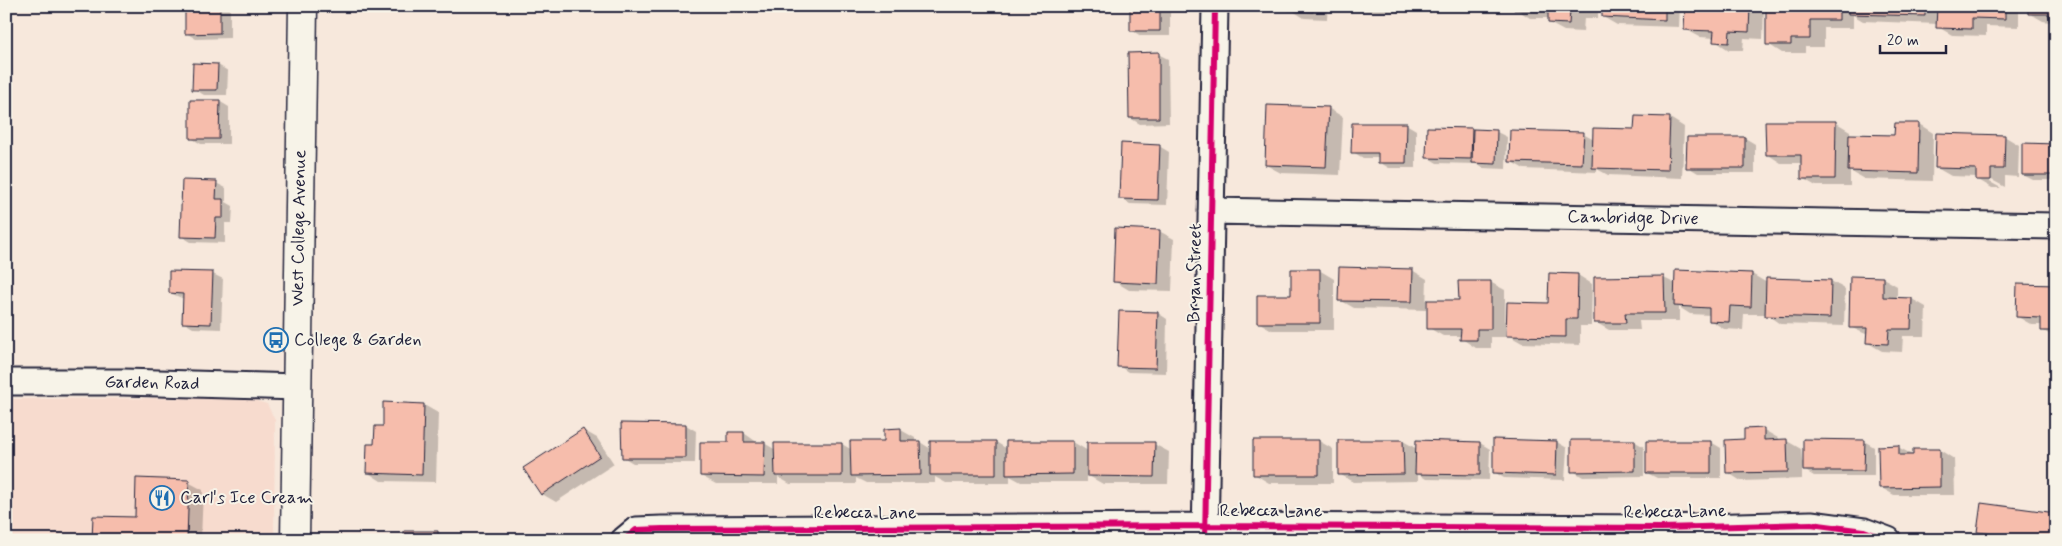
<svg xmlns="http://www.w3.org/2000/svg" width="2062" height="546" font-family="Mynerve,sans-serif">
<rect width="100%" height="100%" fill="#f7e8dc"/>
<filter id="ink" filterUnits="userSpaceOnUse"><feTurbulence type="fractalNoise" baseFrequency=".02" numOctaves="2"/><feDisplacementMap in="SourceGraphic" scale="10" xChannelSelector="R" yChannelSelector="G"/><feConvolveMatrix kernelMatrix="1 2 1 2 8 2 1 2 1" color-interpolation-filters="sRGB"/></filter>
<g filter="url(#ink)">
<path fill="#f7dbce" d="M246,398L267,404L275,420L274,540H6V399Z"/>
<path fill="#0003" d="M186,6H230V38L196,39L186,33Z
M1131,6H1170V36H1141L1131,30Z
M1290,6H1328L1327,19L1304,18L1290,9Z
M1351,6H1431V13L1359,11Z
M1443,6H1503V9L1447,8Z
M1516,6H1598V18H1584L1583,32L1564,31L1549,23L1550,18H1530L1516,9Z
M1603,6H1680L1679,27L1617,25L1603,17Z
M1686,6H1764L1763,39L1744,38L1743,50H1729L1715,41V38L1700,37L1685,29Z
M1768,6H2019V27L1986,26V36L1952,35L1938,27V24L1863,21L1853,15V28H1824V47H1805V53H1782L1768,44Z
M2056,6V23L2043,21L2029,13Z
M1158,54L1168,59L1169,123L1140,124L1130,118Z
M218,65L228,71L227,95H204L194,89Z
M219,101L229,107V144H201L191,138Z
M1328,108L1343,117L1340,175L1281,173L1266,165Z
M1670,118L1684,127L1682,178L1608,175L1597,169V172L1524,169L1510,161L1583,134L1594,140L1636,130Z
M1835,122L1850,131V135L1896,137V124H1919L1933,133L1932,181L1864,179L1850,171V186H1816L1802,178V163H1781L1767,154Z
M1406,124L1416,130V168H1389L1379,162V158H1363L1353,152Z
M1472,129L1497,132L1507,137L1506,169L1483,168L1476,164L1437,163L1427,157Z
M2004,136L2019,145L2018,177L2005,176V187L1990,179V182L2001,188H1992L1977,179V177L1951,176L1937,168Z
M1688,138H1745L1755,144V173H1698L1688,167Z
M2056,145V180H2033L2023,175Z
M1159,146L1169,152L1167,205L1130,204L1120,198Z
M216,183L226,188V202L233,206L232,223H225V243L191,242L181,236Z
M1159,231L1174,239L1172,291L1129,290L1114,281Z
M1319,270L1334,279V330H1272L1258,322L1292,296Z
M1412,270L1427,279L1426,310L1354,308L1340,300Z
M171,272L213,274L223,279L221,329L193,328L183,322L184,299L170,293Z
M1752,274L1767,283L1831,281L1845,289L1844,326L1780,324L1766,314H1744L1743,330L1724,329L1710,320V315L1690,314L1679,307V321H1639L1640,330H1609L1595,322V278H1664L1676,284Z
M1578,275L1592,284L1591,326H1580V345L1522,343L1508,335L1549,304Z
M1883,278L1897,286V298L1912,299L1926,307L1925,336H1903L1902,352L1882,351L1868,343V335L1850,327Z
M1490,282L1505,290V337H1491V348H1476L1462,339V336H1443L1429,328Z
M2056,286V338L2042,330V325H2032L2018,317Z
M1158,313L1167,319L1166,373L1128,372L1119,366Z
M385,404L424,405L438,413L436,482L381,481L367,472L384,427Z
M686,425L696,431L695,463H633L623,457Z
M583,430L597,438L614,464L556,502L542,494Z
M901,430L915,438V442H920L931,449L996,442L1007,449L1073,442L1088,451L1154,444L1169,452L1168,484H1103L1087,475V482H1021L1010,476V483H946L935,477V483H866L856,478V484H790L778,477V484H716L701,476L729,444L744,433L758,443H764L776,450L842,444L852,450L885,442Z
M1764,430L1778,438V441H1787L1801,449L1802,462L1864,441L1874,447V476H1814L1802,469V479L1741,481L1727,472L1746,441Z
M1319,441L1333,449V483H1269L1254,474Z
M1339,441H1403L1417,449V441L1480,443L1490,449L1489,480L1426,479L1418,474V481L1354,482L1339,474Z
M1634,441L1644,447V476L1583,477L1573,471Z
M1557,442L1567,448L1565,480L1504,478L1494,472Z
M1711,442L1721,448V478H1657L1647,473Z
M1898,447L1915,456L1914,450H1940L1954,459L1955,495H1894L1880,487Z
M188,482L203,490L201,540H93L136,519Z
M406,532H438L448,540H406Z
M1979,532L2056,540H1993Z"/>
<path fill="#f6bdac" stroke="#22223b" d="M185,6H220V33L185,34Z
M1130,6H1160V31H1130Z
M1289,6H1314L1313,12L1288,10Z
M1514,6H1584V11L1570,10L1569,24L1548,23V11L1514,10Z
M1602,6H1665V20L1602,17Z
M1685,6H1750L1749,32L1730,31L1729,43L1713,42L1714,31L1684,30Z
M1766,6H1839V20H1810V39H1791V45H1766Z
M1848,6H1925V16L1848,14Z
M1937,6H2005V19L1972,18V29L1936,28Z
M2028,6H2056V21H2050L2049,14H2028Z
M1159,52V118H1129L1128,53Z
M193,63L218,64L217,90H192Z
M190,100H220L219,139H190Z
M1267,105L1329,107L1326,167L1265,165Z
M1635,116L1670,117L1668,170L1592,168L1593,128L1634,129Z
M1765,121H1836L1835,179H1801V155H1766Z
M1352,123H1407L1406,163H1378V153H1351Z
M1895,123H1919L1918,173L1848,171L1849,134L1894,135Z
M1427,127L1472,128L1471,159L1426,158Z
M1473,129L1497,130L1496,164L1472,163Z
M1510,130L1584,132L1582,164L1509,162Z
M1936,133L2005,135L2004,169H1991V180H1976V169L1935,168Z
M1687,137H1745V168H1686Z
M1121,143L1160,145L1158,200L1119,199Z
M2022,143L2056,144V175H2022Z
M182,180L217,181L216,199H223V218H216L215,238L180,237Z
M1115,228L1160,230L1158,284L1113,282Z
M1339,267L1413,269L1412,302L1338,301Z
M1291,269H1320V323H1257V295H1291Z
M1675,270L1752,273L1751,307L1730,306L1729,322L1709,321V308L1674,306Z
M169,271L213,272L211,324L182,323L183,294L169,293Z
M1549,273L1578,274L1577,319H1566V337L1506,336L1507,302L1548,303Z
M1664,276L1665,313H1625L1626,323H1594V277Z
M1850,276L1883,277V297L1912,298L1911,329H1889L1888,344L1866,343L1867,328H1849Z
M1766,278L1831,280L1830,318L1765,316Z
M1458,281H1491V329H1477V340H1460L1461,329H1427V300H1459Z
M2017,284L2056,285V331H2041V318L2016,317Z
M1119,311L1158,312L1156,368L1117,367Z
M383,402L424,404L422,475L366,473L367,444H374L375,426H383Z
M621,423L686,424V458H622Z
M901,428V441H920L921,475L851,476L850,441H884V429Z
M1764,428V440L1787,439L1788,472L1726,473L1725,440L1744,439V429Z
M583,429L600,456L541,495L523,468Z
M728,432H744V442H765L764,477L700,476V442H728Z
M1493,439L1557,441L1556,475L1493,473Z
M1803,439L1865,440L1864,471H1803Z
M1253,440H1319V475H1253Z
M1338,440H1403L1404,474L1338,475Z
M1416,440L1480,442V475L1415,474Z
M1571,440H1635V471L1571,472Z
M930,441H996V475H930Z
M1006,441H1073V474L1006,475Z
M1646,441H1711V473H1646Z
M1087,442H1155L1154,477L1087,476Z
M774,443H842V476H775Z
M1899,445V455H1913V449H1940V487L1879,488L1878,446Z
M136,478L189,480L187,540H92L93,516L135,517Z
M1981,503L2056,513V540H2017L2018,537L1977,532Z
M404,531H438V540H404Z"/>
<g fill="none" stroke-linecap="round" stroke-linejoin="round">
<defs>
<path id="minor" d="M1211,211L2056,226
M6,382H124L297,387
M624,540L636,530L662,529L1205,526L1662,528L1811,524L1864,531L1888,540
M1205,540L1215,6"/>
<path id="secondary" d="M295,540L303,6"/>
</defs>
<use href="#minor" stroke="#22223b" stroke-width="29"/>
<use href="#secondary" stroke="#22223b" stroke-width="31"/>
<use href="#minor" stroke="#f7f3e8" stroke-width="25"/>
<use href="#secondary" stroke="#f7f3e8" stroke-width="28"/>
<defs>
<path id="cycleway" d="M624,540L636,530L662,529L1205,526L1662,528L1811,524L1864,531L1888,540
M1205,540L1215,6"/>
</defs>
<use href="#cycleway" stroke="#f7f3e8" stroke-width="9"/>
<use href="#cycleway" stroke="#d6006c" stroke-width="6"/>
</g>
</g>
<defs>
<symbol id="bus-ring" viewBox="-11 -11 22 22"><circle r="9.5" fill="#f7f3e8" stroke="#1f6fb2" stroke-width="1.5"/><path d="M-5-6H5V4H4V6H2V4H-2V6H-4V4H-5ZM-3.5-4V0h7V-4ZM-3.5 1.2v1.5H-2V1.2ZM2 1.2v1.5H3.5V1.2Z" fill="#1f6fb2"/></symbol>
<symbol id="restaurant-ring" viewBox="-11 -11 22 22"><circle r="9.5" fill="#f7f3e8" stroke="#1f6fb2" stroke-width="1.5"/><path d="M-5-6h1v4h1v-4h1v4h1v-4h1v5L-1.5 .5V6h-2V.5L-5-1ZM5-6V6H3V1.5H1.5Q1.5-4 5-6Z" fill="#1f6fb2"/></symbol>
</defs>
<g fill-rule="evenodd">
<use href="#bus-ring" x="262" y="326" width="28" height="28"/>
<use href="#restaurant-ring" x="148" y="484" width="28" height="28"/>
</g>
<g text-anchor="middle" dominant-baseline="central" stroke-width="4" stroke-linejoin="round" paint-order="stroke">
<g font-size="18" fill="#22223b" stroke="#f7f3e8">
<text transform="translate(1633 218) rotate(1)">Cambridge Drive</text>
<text transform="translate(299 228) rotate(-89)">West College Avenue</text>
<text transform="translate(1195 273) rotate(-89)">Bryan Street</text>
<text transform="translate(152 383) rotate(1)">Garden Road</text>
<text x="1271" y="511">Rebecca Lane</text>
<text transform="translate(1675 512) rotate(-1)">Rebecca Lane</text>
<text x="865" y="513">Rebecca Lane</text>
</g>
<g font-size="18" fill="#22223b" stroke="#f7f3e8" text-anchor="start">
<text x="294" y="340">College &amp; Garden</text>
<text x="180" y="498">Carl's Ice Cream</text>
</g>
</g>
<rect width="2062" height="546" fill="none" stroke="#f7f3e8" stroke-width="25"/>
<rect x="12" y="12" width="2037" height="521" fill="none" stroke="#22223b" stroke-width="2" filter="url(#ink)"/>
<path d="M1880 45v8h66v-8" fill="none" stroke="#22223b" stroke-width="2.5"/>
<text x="1887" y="45" font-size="15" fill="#22223b" stroke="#f7f3e8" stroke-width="4" paint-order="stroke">20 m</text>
</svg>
